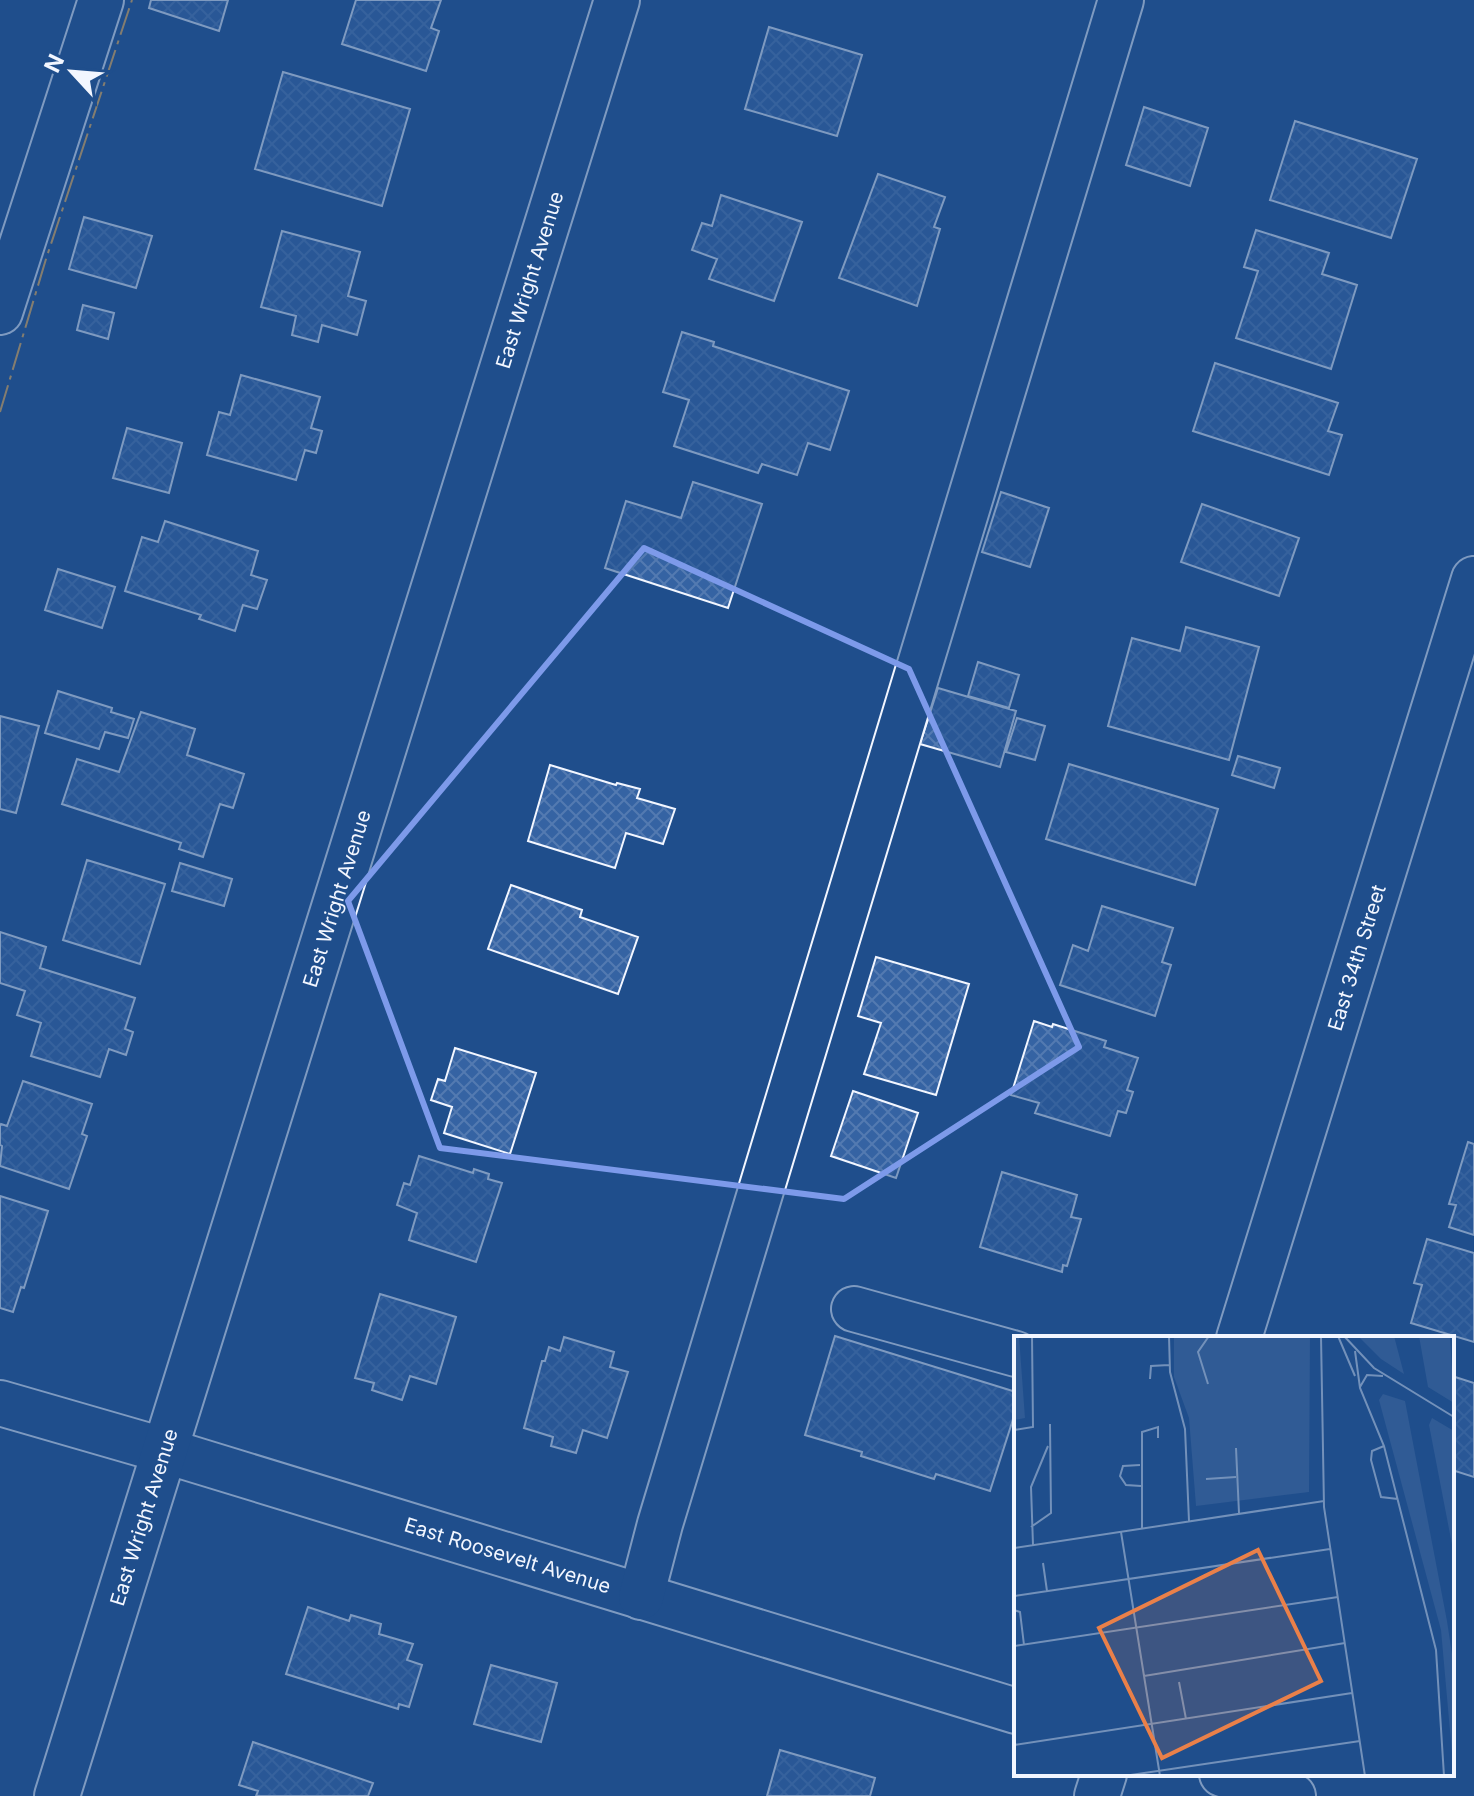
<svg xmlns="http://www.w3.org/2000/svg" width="1474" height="1796" font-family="Inter,sans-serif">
<defs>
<pattern id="building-cross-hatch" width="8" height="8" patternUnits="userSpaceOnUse" patternTransform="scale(2)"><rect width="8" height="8" fill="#3563a3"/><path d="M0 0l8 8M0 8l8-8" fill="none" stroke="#537ab1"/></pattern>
</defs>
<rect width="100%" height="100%" fill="#1f4e8c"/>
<path fill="url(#building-cross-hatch)" stroke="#f2f6ff" stroke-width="2" d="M151,0H228L219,31L149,8Z
M356,0H441L431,28L439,31L426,71L342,44Z
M769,27L862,55L837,136L745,109Z
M283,72L410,109L382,206L255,169Z
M1144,107L1208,128L1190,186L1126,165Z
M1295,121L1417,159L1391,238L1270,200Z
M878,174L945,197L934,227L940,229L917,306L839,278Z
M721,195L802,222L774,301L709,279L717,259L692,250L702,223L712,226Z
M84,217L152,236L136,288L69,269Z
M1256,230L1329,253L1322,274L1357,285L1331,369L1236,338L1258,271L1244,267Z
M282,231L360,252L348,296L366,301L357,335L322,325L318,342L292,335L296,316L261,307Z
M83,305L114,313L108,339L77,330Z
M682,332L714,342L713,346L849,391L830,450L808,443L797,475L762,464L758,473L674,446L689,400L663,392Z
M1215,363L1338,403L1328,431L1342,435L1329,475L1193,431Z
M241,375L320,397L311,428L322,431L316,453L305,450L296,480L207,455L219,412L230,415Z
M127,428L182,443L169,493L113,478Z
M693,482L762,504L728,608L605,568L626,501L681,518Z
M1001,492L1049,508L1030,567L982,552Z
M1202,504L1299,538L1279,596L1181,562Z
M165,521L258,551L251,575L267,580L257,609L243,605L235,631L199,619L201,615L125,591L142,537L158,542Z
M58,569L115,587L102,628L45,610Z
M1186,627L1259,647L1229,760L1108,726L1132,638L1180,651Z
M978,662L1019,675L1009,708L968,696Z
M938,688L1016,711L1000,767L920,744Z
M58,691L112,708L111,712L134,719L128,738L105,732L99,749L45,733Z
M141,712L195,729L187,755L244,774L233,808L220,804L203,857L179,849L181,843L62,804L77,759L119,772Z
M0,716L39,726L16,813L0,809Z
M1017,718L1045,726L1035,760L1006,752Z
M1238,756L1280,768L1274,788L1232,775Z
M1069,764L1218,809L1195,885L1046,839Z
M550,765L616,785L617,783L640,789L637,798L675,809L663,844L626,833L615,868L528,841Z
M87,860L165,884L140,964L63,940Z
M180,863L232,879L224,906L172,891Z
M511,885L582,910L580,917L638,937L618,994L488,949Z
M1102,906L1173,928L1162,962L1171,965L1155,1016L1060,985L1073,945L1088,951Z
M0,932L46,947L40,968L135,998L125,1029L133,1032L126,1055L109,1049L100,1077L31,1056L41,1023L17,1015L25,991L0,983Z
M876,957L969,984L936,1095L864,1074L881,1023L858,1016Z
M1034,1021L1052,1027L1053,1024L1106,1041L1104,1047L1138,1058L1127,1090L1133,1092L1126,1113L1118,1111L1110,1136L1035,1113L1039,1103L1011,1095Z
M455,1048L536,1073L510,1154L444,1133L452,1107L431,1100L438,1079L445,1081Z
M23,1081L92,1104L82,1134L87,1136L69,1189L0,1166L2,1146L0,1145V1126L1,1124L7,1126Z
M853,1091L918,1113L896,1178L831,1156Z
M1468,1142L1474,1144V1235L1449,1227L1456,1205L1449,1204Z
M419,1156L473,1173L474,1169L489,1174L488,1179L502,1183L476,1262L409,1240L417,1213L397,1205L404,1183L410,1185Z
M1002,1172L1077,1195L1071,1217L1081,1219L1067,1266L1063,1265L1062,1272L980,1247Z
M0,1196L48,1211L24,1288L21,1287L13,1312L0,1308Z
M1427,1239L1474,1253V1342L1411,1323L1422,1285L1414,1283Z
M380,1294L456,1317L436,1384L410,1376L402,1400L372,1390L374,1383L355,1378Z
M835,1336L1016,1392V1410L990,1491L936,1474L934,1479L861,1456L862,1452L805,1435Z
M564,1337L614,1352L610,1367L628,1372L607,1438L583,1430L576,1453L551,1446L553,1437L524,1428L542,1361H545L549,1347L560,1351Z
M1452,1376L1474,1383V1477L1452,1470Z
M308,1607L349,1621L351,1615L381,1624L379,1634L413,1644L407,1660L422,1665L409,1707L399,1704L398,1709L286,1674Z
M491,1665L557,1683L541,1742L474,1724Z
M253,1742L373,1783L368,1796H256L258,1791L239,1785Z
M780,1750L875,1778L870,1796H767Z"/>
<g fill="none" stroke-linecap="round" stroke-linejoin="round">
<defs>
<g id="minor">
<path d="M0,312L101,0"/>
<path d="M854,1309L1016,1354"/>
<path id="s1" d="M1239,1338L1474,579"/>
<path id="s2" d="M0,1403L166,1451L1016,1711"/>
<path d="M641,1597L660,1524L1121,0"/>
<path d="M1222,1774L1293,1796"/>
<path id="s3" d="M57,1796L617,0"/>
<path d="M1097,1796L1104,1774"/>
</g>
</defs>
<use href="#minor" stroke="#f2f6ff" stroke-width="48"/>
<use href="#minor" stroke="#1f4e8c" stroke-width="44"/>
<path stroke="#ffb74d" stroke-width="2" stroke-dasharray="28 6 4 6" stroke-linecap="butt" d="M0,412L46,259L132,0"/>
</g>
<path d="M0 0H1474V1796H0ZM644,548L909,669L1079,1047L844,1199L440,1148L348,901Z" fill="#1f4e8c" fill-opacity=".55" fill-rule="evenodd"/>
<path fill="none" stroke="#7d9aea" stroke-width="6" stroke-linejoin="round" d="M644,548L909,669L1079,1047L844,1199L440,1148L348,901Z"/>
<g text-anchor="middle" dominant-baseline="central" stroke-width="6" stroke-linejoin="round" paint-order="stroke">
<g font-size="20" fill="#f2f6ff" stroke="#1f4e8c">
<text stroke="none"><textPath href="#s3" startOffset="1588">East Wright Avenue</textPath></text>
<text stroke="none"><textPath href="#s3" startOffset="940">East Wright Avenue</textPath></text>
<text stroke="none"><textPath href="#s1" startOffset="398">East 34th Street</textPath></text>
<text stroke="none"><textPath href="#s3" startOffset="292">East Wright Avenue</textPath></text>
<text stroke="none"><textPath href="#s2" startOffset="530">East Roosevelt Avenue</textPath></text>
</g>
</g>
<g transform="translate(1014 1336)">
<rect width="440" height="440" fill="#1f4e8c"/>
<path d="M0,0H5L11,82L0,84Z" fill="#305b95"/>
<path d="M344,0H380L390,38L367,23ZM405,0H436L440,67L414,51Z" fill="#305b95"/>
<path d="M369,58L391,65L433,285L440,331V440L427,294L365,64ZM418,82L440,95V219L415,89Z" fill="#305b95"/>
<path d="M160,0H296L295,156L182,170L175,82L160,41Z" fill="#305b95"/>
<path fill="none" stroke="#7391ba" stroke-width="2" d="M155,0L156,36L171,93L175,185M307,0L310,171L351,440M324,0L341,40M330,0L360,32L440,81M341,15L346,52L370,110L422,314L430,440M136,43L137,30L155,29M194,48L184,16L195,0M346,51L353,39L369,40M0,94L19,91L18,0M370,110L358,115L357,124L367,161L384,163M222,112L225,177M126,129L109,130L106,140L112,149L127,150M192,143L222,141M17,191L37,177L36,88M128,193V96L144,91V102M107,196L146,440M19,209L17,151L34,110M0,212L310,165M29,227L33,255M0,260L316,213M0,274L6,276L10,309M0,310L324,261M130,340L331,307M165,346L172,383M0,409L338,357M110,440L346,405"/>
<path fill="#ea8049" fill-opacity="0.15" stroke="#ea8049" stroke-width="4" d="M244,214L307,345L148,422L85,292Z"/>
<rect width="440" height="440" fill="none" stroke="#f2f6ff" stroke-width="4"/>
</g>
<g transform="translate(72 72) rotate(296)" stroke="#1f4e8c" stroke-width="6" paint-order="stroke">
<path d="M0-6L14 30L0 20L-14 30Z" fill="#f2f6ff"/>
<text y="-12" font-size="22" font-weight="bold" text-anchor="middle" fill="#f2f6ff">N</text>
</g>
</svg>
